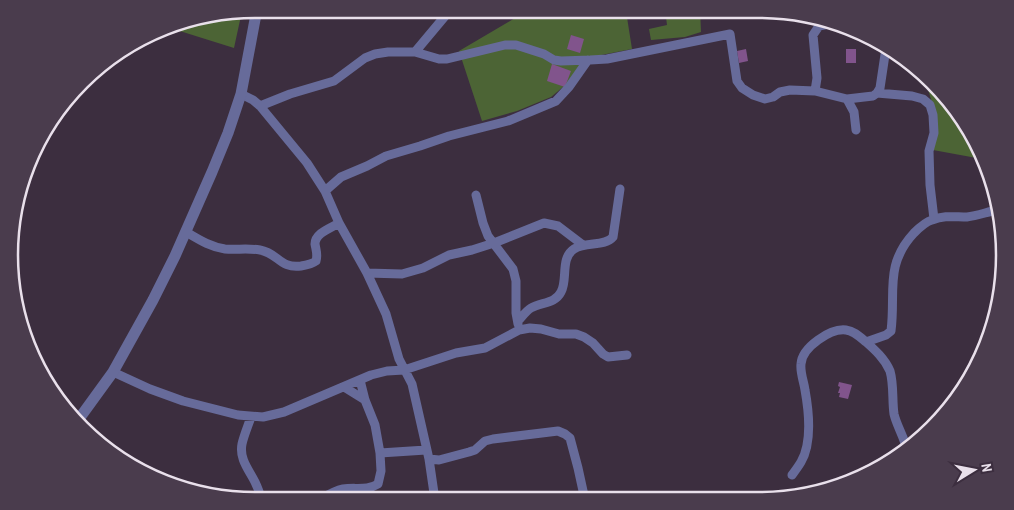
<svg xmlns="http://www.w3.org/2000/svg" width="1014" height="510" font-family="'Archivo Narrow',sans-serif">
<rect width="100%" height="100%" fill="#3c2e3f"/>
<path fill="#4c6435" d="M511,9H612L613,13L626,11L632,49L591,57L569,82L551,97L517,111L482,121L459,51L515,18Z
M665,9H700L701,32L685,37L651,40L649,29L667,25Z
M242,11L234,48L167,27L176,22Z
M927,80L935,86V90H941L944,92L982,159L933,150L936,116L927,86Z"/>
<path fill="#81548c" d="M571,35L584,39L580,53L567,49Z
M746,49L748,61L739,63L737,51Z
M846,49H856V63H846Z
M552,64L571,71L565,87L547,81Z
M839,382L852,385L848,399L839,397L840,393H838L840,387L838,386Z"/>
<g fill="none" stroke-linecap="round" stroke-linejoin="round">
<path stroke="#676b9a" stroke-width="9" d="M415,52L451,9
M815,91L817,78L813,35L819,26L829,24
M877,93L912,96L923,99L930,105L933,115L934,133L929,151L930,185L934,219
M847,99L854,112L856,130
M260,106L290,94L334,81L365,58L375,54L388,52H415L439,59H447L505,45H516L544,54L554,60L561,61L590,60L607,59L730,34L737,81L742,88L753,95L765,99L773,97L780,92L790,90L815,91L847,99L873,96L877,93L880,88L886,48
M325,191L341,177L367,166L386,156L420,146L449,136L508,121L556,101L569,87L588,60
M476,195L483,223L488,236L513,269L516,281V313L518,324
M339,223L367,273L386,314L399,359L412,384L429,459L435,500
M186,232C198,239 210,247 225,249C236,250 248,248 260,250C278,253 280,269 301,266C307,265 312,264 316,261C318,255 316,250 315,244C315,233 331,228 339,223L325,191L307,163L260,106L253,100L241,94
M367,273L402,274L423,268L449,255L472,250L494,243L544,223L558,226L583,245
M518,321C522,317 526,311 531,308C541,302 555,304 561,292C568,280 560,258 574,249C585,241 605,247 613,237L620,189
M113,372L150,389L183,401L238,415L263,417L284,412L371,375L387,371L404,370L456,353L485,348L519,330L530,328L541,329L559,334H576L584,337L593,343L603,354L608,357L627,355
M344,387L365,400
M251,417C248,426 244,435 242,444C239,459 249,470 255,482C258,488 260,494 262,501
M907,451C905,438 897,427 894,414C892,400 894,385 890,371C885,359 875,350 866,342L886,335L891,331C896,293 884,265 914,233C919,228 925,222 932,220C945,215 954,217 967,217C977,216 987,212 997,210
M380,453L426,450
M429,459L439,460L469,452L475,450L485,441L493,439L558,431L565,434L570,438L578,468L585,500
M792,475C795,471 798,467 801,462C812,443 809,412 805,390C804,382 800,373 801,364C802,347 831,328 846,330C854,331 860,337 866,342
M317,501C326,496 334,491 343,489C355,487 367,491 378,484L381,471L380,453L375,425L365,400L360,380"/>
<path stroke="#676b9a" stroke-width="11" d="M76,423L113,372L153,300L175,256L212,172L228,133L241,94L257,9"/>
</g>
<path d="M0 0H1014V510H0ZM255 18H759A237 237 0 0 1 996 255V255A237 237 0 0 1 759 492H255A237 237 0 0 1 18 255V255A237 237 0 0 1 255 18Z" fill="#4a3c4d" fill-rule="evenodd"/>
<path fill="none" stroke="#e9e0eb" stroke-width="2.5" d="M255 18H759A237 237 0 0 1 996 255V255A237 237 0 0 1 759 492H255A237 237 0 0 1 18 255V255A237 237 0 0 1 255 18Z"/>
<g transform="translate(974 470) rotate(80)" stroke="#3c2e3f" stroke-width="4" paint-order="stroke">
<path d="M0-4L9 19L0 12L-9 19Z" fill="#e9e0eb"/>
<text y="-8" font-size="14" font-weight="bold" text-anchor="middle" fill="#e9e0eb">N</text>
</g>
</svg>
